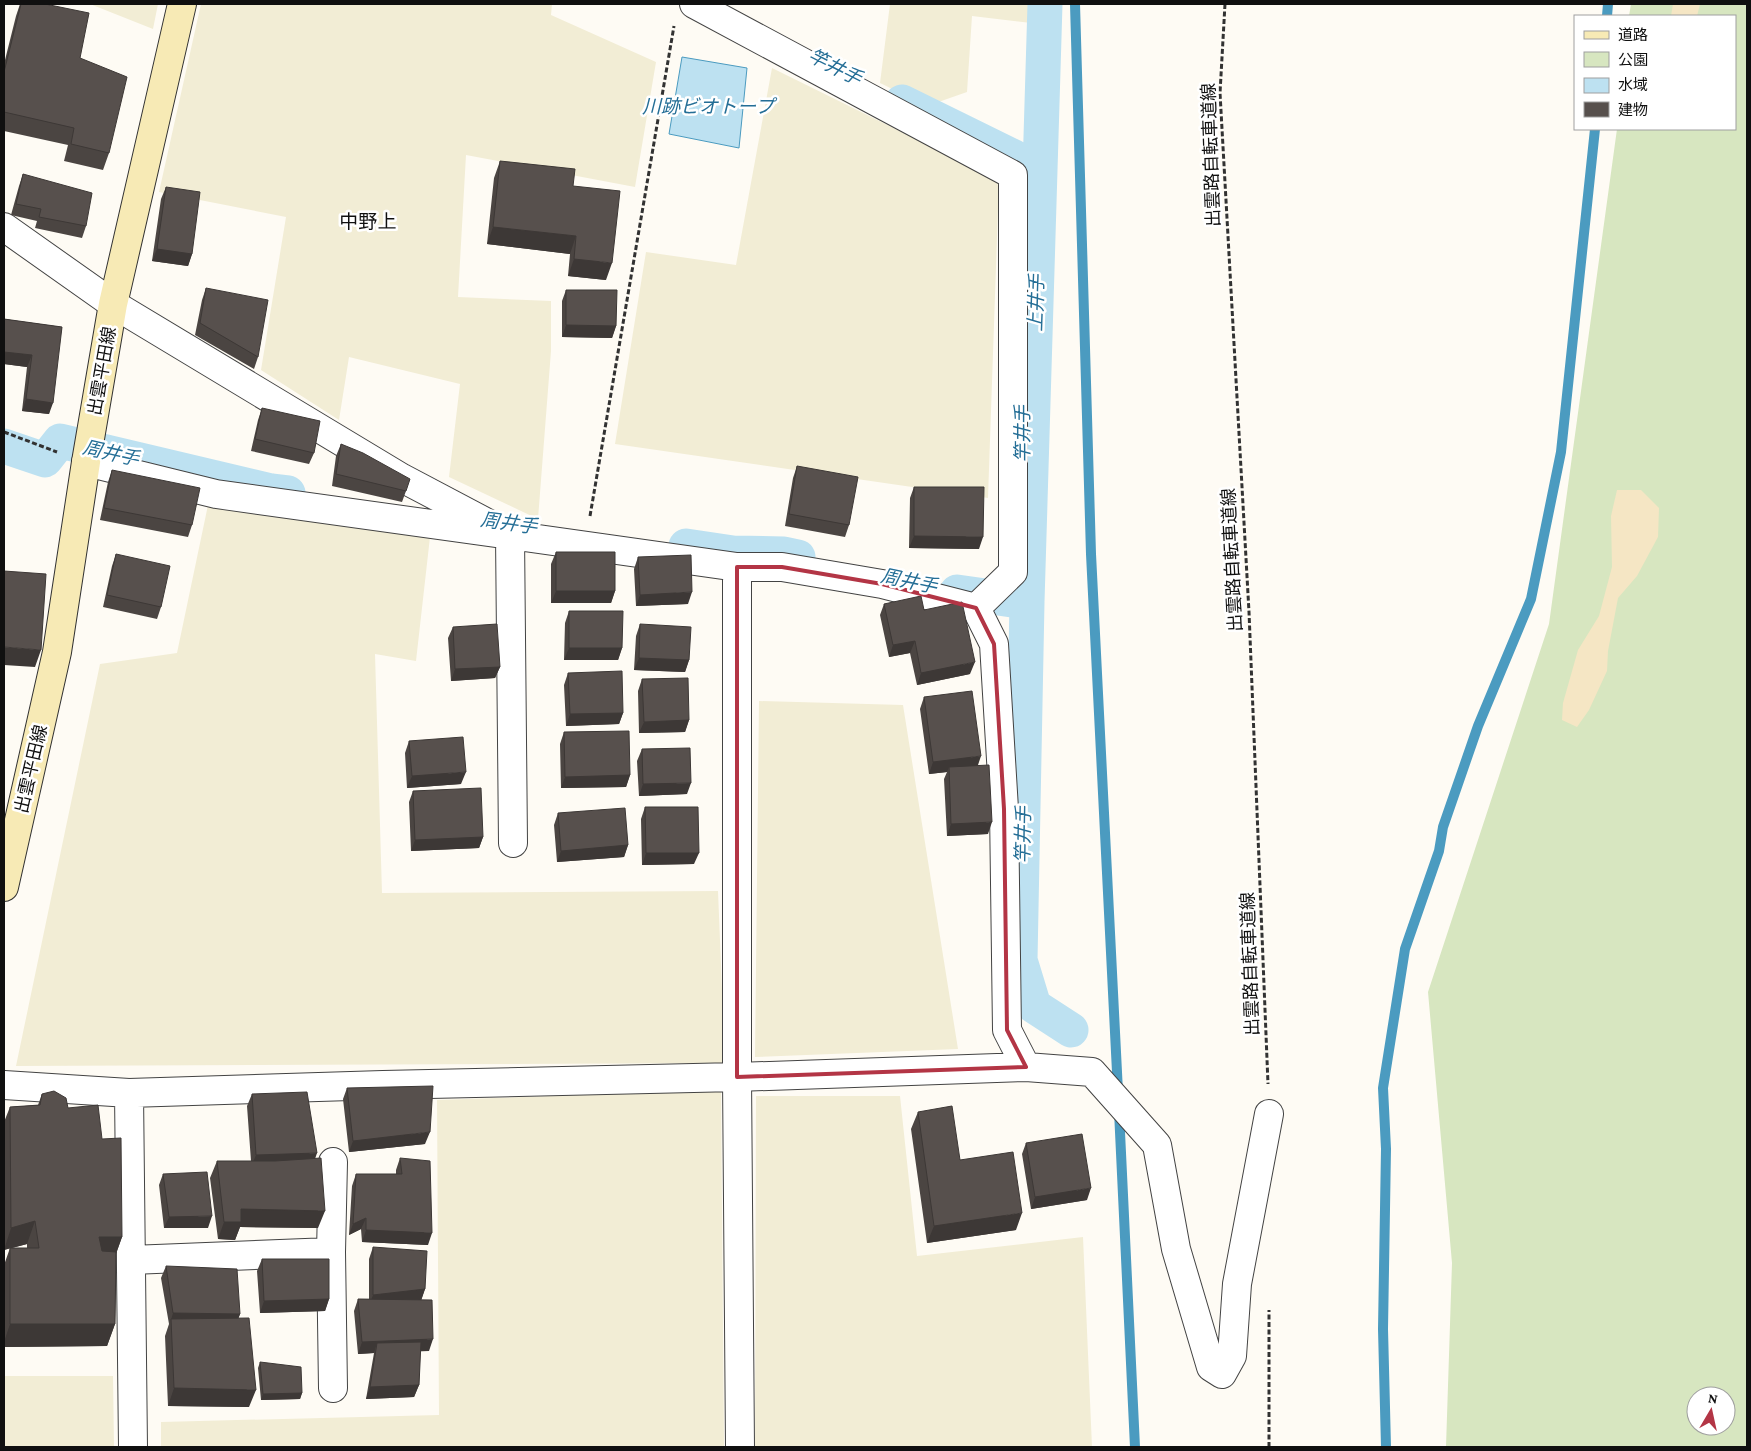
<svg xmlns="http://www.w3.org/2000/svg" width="1751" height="1451" font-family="'Crimson Pro','Noto Sans JP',serif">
<rect width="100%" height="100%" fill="#fefbf4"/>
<path fill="#f2edd5" d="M90,4H158L153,29Z
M201,4H552L551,15L656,62L635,187L466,155L458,297L551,301V351L538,519L449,477L460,384L349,357L339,420L261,370L286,217L159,192Z
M890,4H1040V24L972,16L967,92L927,106L880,83Z
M772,68L999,180L988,498L615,444L646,252L736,265Z
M208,505L430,537L416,661L375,654L382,893L718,891L725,1063L16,1066L100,664L177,653Z
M759,701L903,705L958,1049L755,1057Z
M721,1090L724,1447H161V1422L439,1415L437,1100Z
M756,1096H900L917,1256L1083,1237L1092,1447H755Z
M4,1376H113L114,1447H4Z"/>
<path fill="#d7e6c0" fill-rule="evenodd" d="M1631,4H1747V1447H1446L1452,1263L1428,992L1549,624L1617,129H1735V16H1629ZM1696,1396H1726V1426H1696Z"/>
<path fill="#f5e6c4" d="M1673,4H1700L1697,16H1671Z
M1617,490H1641L1659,508L1658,537L1637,576L1618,598L1608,651L1607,671L1589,710L1577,727L1562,720L1563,703L1578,650L1599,616L1612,567L1611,516Z"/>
<path fill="#bde1f1" stroke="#4b9bc0" d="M682,57L747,68L739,148L669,134Z"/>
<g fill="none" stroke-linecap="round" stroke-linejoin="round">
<path stroke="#4b9bc0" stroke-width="10" d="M1075,4L1091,554L1118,1092
M1607,16L1608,4
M1119,1111L1135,1447
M1386,1447L1383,1329L1386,1149L1383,1088L1405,949L1439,851L1443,827L1478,726L1531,599L1561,452L1595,129"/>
<path stroke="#bde1f1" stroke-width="35" d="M902,102L1014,157L1022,166V204
M4,446L45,460L60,441L271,491L288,493
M686,546L733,553L784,554L798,557
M1022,581V599L1027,602L1020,960L1034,1006L1071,1030
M957,592L1027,602L1045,4"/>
<defs>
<path id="minor" d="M694,4L1013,175V572L976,608
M4,227L113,304L402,478L510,535L737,567H782L882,584L976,608L994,644L1004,809L1007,1030L1026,1067
M86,462L216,494L510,535L513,843
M737,567V1077L740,1447
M4,1085L129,1093L383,1085L737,1077L1026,1067L1092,1072L1157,1145L1176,1249L1211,1367L1222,1374L1232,1356L1237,1284L1269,1114
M129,1093L133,1447
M331,1252L333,1162
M131,1260L331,1252L333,1388"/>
<path id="secondary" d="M4,887L57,652L86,462L113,304L182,4"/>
</defs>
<use href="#minor" stroke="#434343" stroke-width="30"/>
<use href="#secondary" stroke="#323232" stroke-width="30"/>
<path stroke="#323232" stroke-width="3" stroke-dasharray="5 2.5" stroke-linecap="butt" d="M1225,4L1220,93L1249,612L1268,1084
M4,432L57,452
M590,516L674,26
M1269,1447V1310"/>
<use href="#minor" stroke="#fff" stroke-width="28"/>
<use href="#secondary" stroke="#f7eab5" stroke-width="28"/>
</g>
<path fill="#4b4542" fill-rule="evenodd" d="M20,4H45L80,58L109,153L103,170L64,161L68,145L4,131V64L16,16Z
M500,161L573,186L606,280L568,276L570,254L487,244L494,178Z
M23,174L86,226L82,238L35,228L37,221L11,215L19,186Z
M166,187L192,254L188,266L152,261L161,199Z
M206,288L258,357L254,369L195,335L202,300Z
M566,290L616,326L612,338L562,337V301Z
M4,319L62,327L49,414L22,411L27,367L4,364Z
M262,408L314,453L309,464L251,451L258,420Z
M341,444L406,491L402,502L332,486L336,456Z
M797,466L849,525L845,537L785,526L793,478Z
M112,470L192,525L188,537L100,520L108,482Z
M914,487L979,549L909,548L910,498Z
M556,552L615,591L611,603H551V564Z
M116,554L161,607L157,619L103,607L112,566Z
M638,557L688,604L636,606L634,569Z
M884,604L924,610L970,674L917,685L910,653L889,657L880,615Z
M569,611L622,648L618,660H564L565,623Z
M640,624L689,660L685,672L634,670L636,636Z
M453,627L500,667L495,678L451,681L448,638Z
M568,673L623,713L619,724L566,726L564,685Z
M642,679L689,720L685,732L639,733L638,691Z
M924,697L977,765L988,834L947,836L944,779L947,772L929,774L920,709Z
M564,732L630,775L626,787L561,788L560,744Z
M409,741L461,784L407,788L405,753Z
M642,749L687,794L639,796L637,761Z
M413,791L483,837L479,848L411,851L409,802Z
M645,807L694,864L642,865L641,819Z
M558,813L628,845L624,857L557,862L554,825Z
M347,1088L425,1144L349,1152L343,1099Z
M42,1094L68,1108L102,1139L122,1237L116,1254L115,1324L107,1346L4,1347V1265L10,1248L4,1250V1122L10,1107L38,1105ZM27,1244V1248H12Z
M252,1094L315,1159L318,1228L240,1227L235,1240L218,1239L210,1178L217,1161H251L247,1106Z
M918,1112L960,1160L1016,1230L927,1243L911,1129Z
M1026,1143L1087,1200L1031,1209L1022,1154Z
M400,1158L428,1245L362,1242L361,1229L349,1235L352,1186L356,1174H396V1170Z
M163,1174L208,1228H164L159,1185Z
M373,1247L425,1289L421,1300L429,1351H420L419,1385L414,1397L366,1399L374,1353L358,1354L354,1311L358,1299H369V1259Z
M262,1259L329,1299L325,1311L260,1313L257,1271Z
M166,1266L240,1314L238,1319L249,1407L168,1406L165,1336L169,1324L161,1278Z
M260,1362L302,1393L300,1399L261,1400L258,1368Z"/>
<path fill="#3d3836" d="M493,227L576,236L570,254L487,244Z
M157,249L192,254L188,266L152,261Z
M574,259L612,263L606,280L568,276Z
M566,325L616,326L612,338L562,337Z
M4,352L32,355L27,367L4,364Z
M26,399L53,403L49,414L22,411Z
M914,536L983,537L979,549L909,548Z
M556,591H615L611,603H551Z
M692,592L688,604L636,606L640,595Z
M915,641L910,653L889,657L893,645Z
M4,647L41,650L35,667L4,665Z
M569,648H622L618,660H564Z
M639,658L689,660L685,672L634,670Z
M975,662L970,674L917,685L921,673Z
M500,667L495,678L451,681L455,669Z
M623,713L619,724L566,726L570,714Z
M689,720L685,732L639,733L644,722Z
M981,756L977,768L949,767L947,772L929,774L933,762Z
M466,772L461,784L407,788L412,776Z
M630,775L626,787L561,788L565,777Z
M691,783L687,794L639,796L643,784Z
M992,822L988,834L947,836L951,824Z
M483,837L479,848L411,851L415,840Z
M628,845L624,857L557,862L561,851Z
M646,853H699L694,864L642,865Z
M430,1132L425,1144L349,1152L353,1141Z
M317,1153L313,1165L251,1167L256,1155Z
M1091,1188L1087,1200L1031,1209L1035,1197Z
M241,1209L325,1211L318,1228L240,1227L235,1240L218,1239L224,1222Z
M1022,1213L1016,1230L927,1243L934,1226Z
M212,1216L208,1228H164L169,1217Z
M366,1218L361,1229L349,1235L353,1224Z
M35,1221L27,1244L4,1250L11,1228Z
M366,1230L432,1233L428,1245L362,1242Z
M99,1237H122L114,1259L91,1260Z
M425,1289L421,1301L369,1306L373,1295Z
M329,1299L325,1311L260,1313L264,1301Z
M173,1313L240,1314L236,1325L171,1320Z
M10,1324H115L107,1346L4,1347V1342Z
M433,1339L429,1351L376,1353L377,1343L374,1353L358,1354L362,1342Z
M419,1385L414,1397L366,1399L370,1387Z
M174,1388L256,1390L249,1407L168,1406Z
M302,1393L300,1399L261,1400L263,1394Z"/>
<path fill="#57504d" stroke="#3d3836" d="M21,4H45L89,13L80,58L127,77L109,153L71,144L74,128L4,112V72Z
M500,161L575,169L573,186L620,191L612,263L574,259L576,236L493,227Z
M23,174L92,193L86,226L39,217L41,209L16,204Z
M166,187L200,192L192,254L157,249Z
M206,288L268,300L258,357L200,323Z
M566,290H617L616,326L566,325Z
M4,319L62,327L53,403L26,399L32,355L4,352Z
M262,408L320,421L314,453L255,439Z
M341,444L363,453L410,479L406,491L336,474Z
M797,466L858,477L849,525L789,514Z
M112,470L200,488L192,525L104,508Z
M914,487H984L983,537L914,536Z
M556,552H615V591H556Z
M116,554L170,566L161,607L107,595Z
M691,555L692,592L640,595L638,557Z
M4,571L46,574L41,650L4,647Z
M921,596L924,610L962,602L975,662L921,673L915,641L893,645L884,604Z
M569,611H623L622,648H569Z
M497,624L500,667L455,669L453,627Z
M640,624L691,627L689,660L639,658Z
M622,671L623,713L570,714L568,673Z
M688,678L689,720L644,722L642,679Z
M972,691L981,756L933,762L924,697Z
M629,731L630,775L565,777L564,732Z
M463,737L466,772L412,776L409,741Z
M690,748L691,783L643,784L642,749Z
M989,765L992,822L951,824L949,767Z
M481,788L483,837L415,840L413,791Z
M645,807H698L699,853H646Z
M625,808L628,845L561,851L558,813Z
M433,1086L430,1132L353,1141L347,1088Z
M54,1091L66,1098L68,1108L98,1105L102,1139L121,1138L122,1237H99L102,1251L116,1252L115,1324H10V1248H39L35,1221L11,1228L10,1107L40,1105L42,1094Z
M307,1092L317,1153L256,1155L252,1094Z
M952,1106L960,1160L1013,1152L1022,1213L934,1226L918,1112Z
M1082,1134L1091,1188L1035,1197L1026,1143Z
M321,1158L325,1211L241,1209V1222H224L217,1161H275Z
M400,1158L430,1161L432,1233L366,1230V1218L353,1224L356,1174H402Z
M207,1172L212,1216L169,1217L163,1174Z
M373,1247L427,1251L425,1289L373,1295Z
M262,1259H329V1299L264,1301Z
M166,1266L237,1269L240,1314L173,1313Z
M358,1299L432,1300L433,1339L362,1342Z
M249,1318L256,1390L174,1388L171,1319Z
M421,1342L419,1385L370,1387L377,1343Z
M260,1362L301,1367L302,1393L263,1394Z"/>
<path fill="none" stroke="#b33545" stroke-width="4" stroke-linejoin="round" d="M737,567H782L882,584L976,608L994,644L1004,809L1007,1030L1026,1067L737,1077Z"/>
<g text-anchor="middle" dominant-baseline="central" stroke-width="5" stroke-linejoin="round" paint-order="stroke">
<g font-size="18" fill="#101010" stroke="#fff">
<text transform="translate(1211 155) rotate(-92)">出雲路自転車道線</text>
<text transform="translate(102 371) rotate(-80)">出雲平田線</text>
<text transform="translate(1232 560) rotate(-93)">出雲路自転車道線</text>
<text transform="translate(31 769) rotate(-77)">出雲平田線</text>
<text transform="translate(1250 964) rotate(-92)">出雲路自転車道線</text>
</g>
<g font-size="19" font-style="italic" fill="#246e96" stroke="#fff">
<text transform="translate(835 67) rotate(27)">竿井手</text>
<text x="708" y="106">川跡ビオトープ</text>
<text transform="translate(1036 303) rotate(-88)">上井手</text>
<text transform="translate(1022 434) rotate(-90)">竿井手</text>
<text transform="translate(111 453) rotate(13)">周井手</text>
<text transform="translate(509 523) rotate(8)">周井手</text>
<text transform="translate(909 581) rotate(12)">周井手</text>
<text transform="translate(1023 835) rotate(-89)">竿井手</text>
</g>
<g font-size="19" fill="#101010" stroke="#fff">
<text x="368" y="221">中野上</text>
</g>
</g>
<rect width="1751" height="1451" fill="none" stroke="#101010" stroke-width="10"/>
<rect x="1574" y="15" width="162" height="115" fill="#ffffff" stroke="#9f9f9f"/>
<rect x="1584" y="31" width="25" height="8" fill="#f7eab5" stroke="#9f9f9f"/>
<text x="1618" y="40" font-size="15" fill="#101010">道路</text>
<rect x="1584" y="52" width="25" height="15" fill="#d7e6c0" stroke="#9f9f9f"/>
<text x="1618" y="65" font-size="15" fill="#101010">公園</text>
<rect x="1584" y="78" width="25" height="15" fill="#bde1f1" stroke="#9f9f9f"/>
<text x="1618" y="90" font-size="15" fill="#101010">水域</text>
<rect x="1584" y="102" width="25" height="15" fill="#57504d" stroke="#9f9f9f"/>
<text x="1618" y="115" font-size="15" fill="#101010">建物</text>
<g transform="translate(1711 1411) rotate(9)"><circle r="24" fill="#ffffff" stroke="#9f9f9f"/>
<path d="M0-4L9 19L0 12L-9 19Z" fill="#b33545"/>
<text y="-8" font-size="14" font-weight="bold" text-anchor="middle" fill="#101010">N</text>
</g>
</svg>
